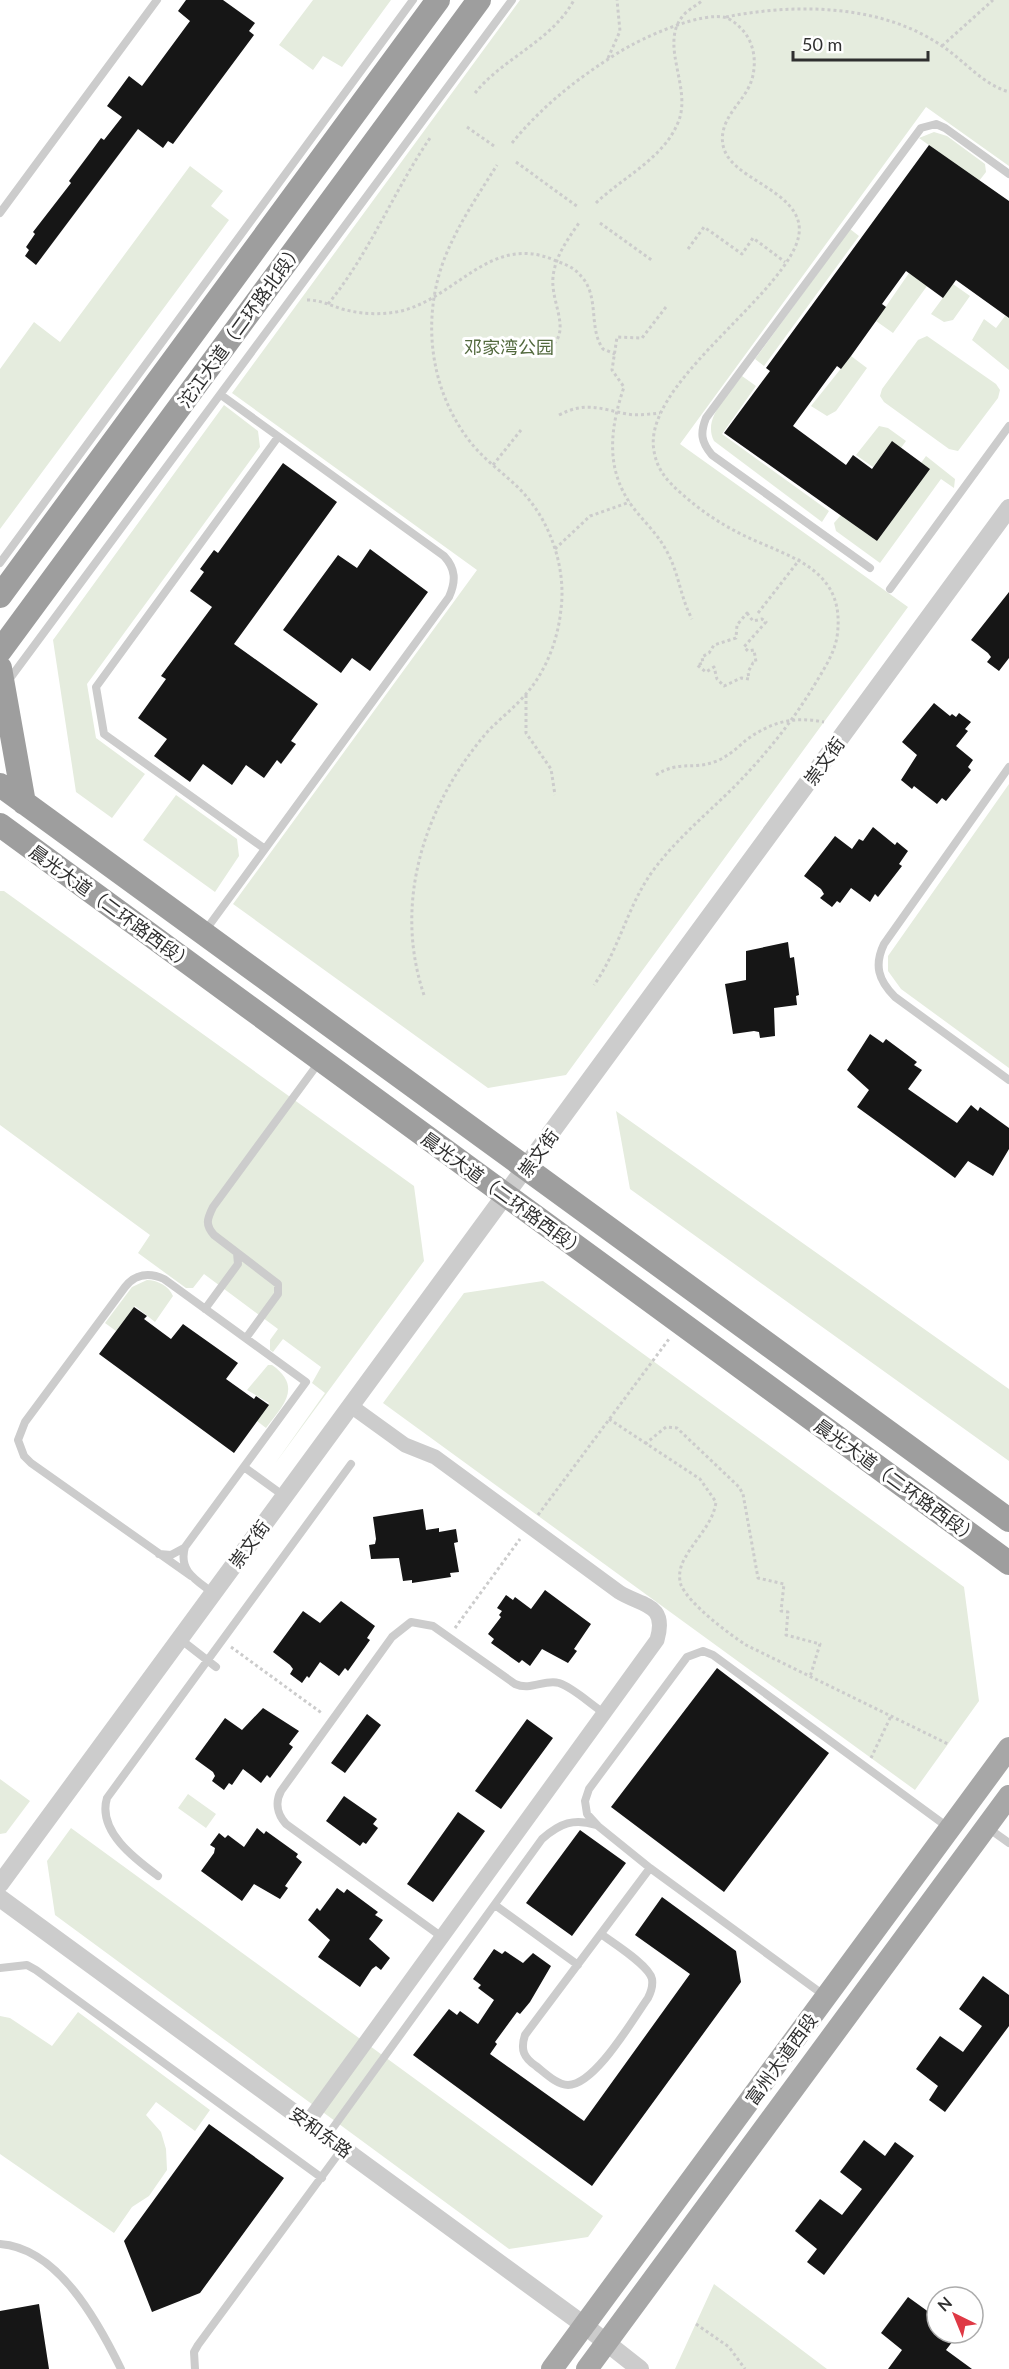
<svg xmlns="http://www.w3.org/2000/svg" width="1009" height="2369" font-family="Lato,'Noto Sans SC',sans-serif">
<rect width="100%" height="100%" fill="#fff"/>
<path fill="#e5ecde" d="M313,0H391L342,67L323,56L313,70L279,45Z
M520,0H1009V166L926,107L680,444L908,607L566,1075L488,1088L233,904L477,570L232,393Z
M934,132L947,136L985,164L986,172L979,181L919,138Z
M190,166L223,191L211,206L229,220L0,529V369L34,322L60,342Z
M850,229L859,236L764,366L755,359Z
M909,273L927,286L893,333L876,321Z
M953,284L970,296L953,320L944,322L931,314Z
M1005,316L1009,318V370L972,340L984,319L996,328Z
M927,336L996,384L1000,390L998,398L958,451L949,449L884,402L880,396L882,389L918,340Z
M851,356L867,368L836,411L827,416L811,406Z
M742,376L756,386L722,434L829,511L822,522L714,441C702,418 729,394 742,376Z
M224,405L258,431L260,447L87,684L96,738L145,774L112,818L76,792L53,640Z
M879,426L888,428L906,441L901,448L892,442L873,467L856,455Z
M926,456L955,479L954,488L941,479L880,563L836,531L834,523L841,515L877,541L929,469L921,463Z
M1009,784V1068L901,989L888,971V956Z
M176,795L237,839L239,856L215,892L143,840Z
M0,891H4L414,1186L424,1261L274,1465L325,1393L312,1383L321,1367L283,1339L273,1352L270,1350V1340L278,1329L204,1274L193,1288H186L138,1253L150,1235L0,1125Z
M616,1111L1009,1389V1461L630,1189Z
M147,1280C157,1280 169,1286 173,1296L155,1322L135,1306L116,1331L105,1323L132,1287Z
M543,1281L964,1587L979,1701L915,1790L383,1403L464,1293Z
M268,1365H272C303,1387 283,1405 266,1428L257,1421L269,1403L247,1390Z
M0,1779L30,1801L6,1833L0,1834Z
M188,1794L216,1814L206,1828L178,1808Z
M71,1828L603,2216L588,2237L509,2249L55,1915L47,1861Z
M78,2012L210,2110L195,2131L156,2102L146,2115L161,2132L166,2149L167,2170L149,2196L132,2207L114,2233L0,2154V2016L10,2018L52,2046Z
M714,2284L827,2369H675Z"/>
<path fill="#161616" d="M186,0H223L255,23L249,31L254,35L173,144L168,141L163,148L138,129L36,265L25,256L29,250L26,247L35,234L33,232L71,183L69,181L90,153L101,138L104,140L122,117L107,106L129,76L142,86L190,21L178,11Z
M929,145L1009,201V318L956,280L943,298L906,271L882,304L886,307L851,356L841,369L837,366L793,426L846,465L853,455L872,469L892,441L930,469L877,541L724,433L770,371L766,368Z
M283,463L337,502L234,644L318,704L291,741L296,744L281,764L277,760L264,778L246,765L232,785L203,764L190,782L154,756L167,739L138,718L166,679L161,676L212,607L190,591L204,572L200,569L214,550L218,553Z
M370,549L428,592L370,671L352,658L341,673L283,630L338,555L357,568Z
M1009,592V658L999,671L987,662L991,657L988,653L971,640Z
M934,703L950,716L952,714L956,717L959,713L971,722L965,729L968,731L956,746L973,760L968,767L971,770L946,801L942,798L937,804L914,786L912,789L901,780L917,755L902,742Z
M873,827L895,845L897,842L908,851L899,864L902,866L878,897L875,894L870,902L851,888L840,903L837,901L832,907L820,898L824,894L821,889L804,876L835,836L852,849L859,839L863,841Z
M788,942L790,958L794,957L799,995L796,996L797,1005L774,1008L775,1036L760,1038L759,1032L754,1031L733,1034L725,984L746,980V951Z
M870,1034L883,1043L886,1039L917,1062L914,1065L922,1070L908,1089L941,1112L957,1123L971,1105L978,1111L980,1107L1009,1128V1149L993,1176L968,1161L955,1178L857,1107L869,1090L847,1070Z
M134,1307L147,1316L144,1319L171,1339L183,1324L238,1363L226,1379L254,1399L256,1396L269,1405L234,1453L99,1354Z
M423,1509L426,1530L439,1528V1532L456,1529L458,1542L454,1543L459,1572L450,1573L451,1577L412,1583V1580L403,1581L399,1558L371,1559L369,1545L375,1544L376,1539L373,1517Z
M545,1590L591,1624L574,1649L577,1651L568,1663L542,1649L530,1666L522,1660L519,1663L491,1643L494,1639L488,1634L501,1617L499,1615L502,1611L497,1608L506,1595L513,1600L515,1597L531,1609Z
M341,1601L375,1626L367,1638L370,1640L348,1671L345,1668L339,1676L320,1662L309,1678L307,1676L302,1683L290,1674L293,1669L290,1665L273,1652L303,1611L320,1623Z
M717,1668L829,1753L724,1892L611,1807Z
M263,1708L299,1731L289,1744L293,1747L270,1778L267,1775L261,1783L243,1769L232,1785L229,1783L224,1790L212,1781L215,1776L213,1772L195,1759L225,1718L242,1730Z
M367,1714L381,1725L345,1773L331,1763Z
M527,1719L553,1738L501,1809L475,1791Z
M344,1796L377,1819L373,1824L378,1828L366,1844L363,1842L360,1846L326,1821Z
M458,1812L485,1831L433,1902L407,1884Z
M257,1828L264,1834L266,1831L298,1854L296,1857L302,1862L285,1886L288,1888L280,1899L254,1884L242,1901L201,1871L214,1853L215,1848L210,1845L219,1833L225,1838L228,1835L244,1847Z
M580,1830L626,1863L572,1936L526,1903Z
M337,1888L344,1893L347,1889L378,1912L375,1915L383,1920L369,1939L390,1958L381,1970L376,1966L372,1969L360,1987L318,1957L330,1940L308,1920L317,1908L320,1911Z
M662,1897L736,1951L741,1982L592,2186L413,2055L449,2009L457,2015L460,2011L478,2024L494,2000L478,1988L481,1985L473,1979L494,1949L502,1954L505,1951L523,1963L533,1953L551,1966L530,2002L520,2014L517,2012L495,2042L497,2044L490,2054L584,2121L690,1974L635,1935Z
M983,1976L1009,1995V2026L945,2112L929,2100L938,2086L916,2069L940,2036L963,2052L982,2026L959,2009Z
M209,2124L284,2178L200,2293L152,2312L124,2241Z
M864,2140L885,2156L895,2142L914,2156L824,2275L807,2262L817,2249L795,2231L820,2199L842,2215L862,2189L840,2172Z
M908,2297L937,2318V2333H959L946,2350L972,2369H888L902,2350L881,2333Z
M39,2304L49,2369H0V2311Z"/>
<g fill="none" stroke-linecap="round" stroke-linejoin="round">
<path stroke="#ccc" stroke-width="3" stroke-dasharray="3 3" stroke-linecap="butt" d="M726,17C796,3 881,4 942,46C965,61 982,84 1009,92
M942,46L993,0
M608,58L620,31L617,0
M475,93C504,57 551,42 574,0
M467,127L494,146
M512,143C543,105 579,77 621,51C642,38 703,10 727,18C734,21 740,27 745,33C754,45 756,61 753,75C749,96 730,108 724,128C721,138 722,148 728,157C747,185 815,198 796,245C771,305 642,387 654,451C657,470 668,482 682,494C701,511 722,525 745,536C791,558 847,569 837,637C834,654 824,669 815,684C793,721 766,754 736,785C707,814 676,839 652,872C627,907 619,950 594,985
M516,162L578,207
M596,203C624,176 665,158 679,120C691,87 660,45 682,17C687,10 696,6 703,0
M600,223L653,261
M688,249L704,227L742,254L753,238L785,262
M307,300C320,300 330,305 342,309C360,314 378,315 396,312C454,302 489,232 554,260C564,264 574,267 581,276C600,296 588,328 603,349L615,354
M328,304C370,253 393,192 430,138
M666,307L642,338L617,337L612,370L624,387C610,428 605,469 632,506C643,521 657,533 666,550C679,572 680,597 692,619
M533,355C581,341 550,308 553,277C555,257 567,240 579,223
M559,415C586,401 601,409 627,414C638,416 650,414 660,413
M493,465L521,430
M555,549L590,516L630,502
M747,613L753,621L762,619L766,622L744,647L748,651L754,650L756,662L753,663L748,672L749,679L741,678L724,686L717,679L714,667L706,672L697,665L703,663L702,657L709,653L714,645L736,638L737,625Z
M758,613L800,559
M526,695V733L551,769L555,795
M656,775C680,760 692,770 714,762C726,758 736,749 745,741C770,722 793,716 824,722
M424,995C392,900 426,802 489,730C501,718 515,707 526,694C546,671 558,640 561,609C566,570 552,526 526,496C510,477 488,464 472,444C428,390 420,313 448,250C461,220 480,192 497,165
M609,1419L700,1479L716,1502C713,1524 695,1539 685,1558C680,1566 678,1576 681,1585C689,1604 729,1634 746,1645L948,1744
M645,1444L666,1427L677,1428L739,1487L743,1494L758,1578L784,1584L781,1611L788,1612L786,1635L820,1644L810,1677
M538,1515L669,1339
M455,1628L520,1539
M231,1647L323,1714
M871,1758L891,1716
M696,2324L729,2347L745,2369"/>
<path stroke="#ccc" stroke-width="8" d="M0,213L157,0
M0,563L413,0
M870,568L712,455C701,442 700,433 706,418L921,128L936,124L945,128L1009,174
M890,589L1009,426
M8,681L512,0
M1009,767L884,944C874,965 878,980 895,997L1009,1080
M265,849L104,734L96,687L278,437
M205,931L449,597C456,581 456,569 444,556L221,395
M205,1309L238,1264L237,1253
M246,1338L278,1294V1284L214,1235C205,1225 207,1219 213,1207L320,1061
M244,1467L284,1496
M159,1554L171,1555L184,1548
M191,1576L31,1463L24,1456L18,1440L25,1422L125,1287C135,1274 149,1272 164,1279L306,1382L185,1547C178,1571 196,1580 213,1593
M180,1639L216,1667
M988,1828L1009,1843
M158,1876C135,1859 97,1831 107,1798L351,1464
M495,1905L578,1965
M601,1934C613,1943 649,1965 652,1979C653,1985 651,1992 648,1998C633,2019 595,2085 568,2085C557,2085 545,2073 536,2066C524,2058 520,2050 525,2035L650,1868
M442,1937L286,1824C277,1814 275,1802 281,1791L392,1637L411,1622L433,1626L515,1684C531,1691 544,1679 559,1683C574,1688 590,1704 604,1713
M0,1968L27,1965L36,1970L322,2178
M825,1996L650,1868L598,1826L587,1814L585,1801L589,1789L687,1657L703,1651L713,1655L949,1828
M327,2136L542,1839C560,1823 574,1818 596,1825
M0,2244C58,2248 98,2322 121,2369
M195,2369L194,2352L198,2345L342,2149"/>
<path stroke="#ccc" stroke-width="15" d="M308,2122L657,1640C668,1603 641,1606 619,1592L435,1457L405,1445L351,1406"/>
<path stroke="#ccc" stroke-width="18" d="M0,1884L1009,508
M0,1898L584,2325L640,2369"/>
<path stroke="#a7a7a7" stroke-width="22" d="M552,2369L1009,1748
M587,2369L1009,1796"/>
<path stroke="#9e9e9e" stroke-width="24" d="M0,596L438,0
M0,651L479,0
M0,668L24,803
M0,785L1009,1520
M0,825L1009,1563"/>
</g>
<g text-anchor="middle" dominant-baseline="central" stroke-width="6" stroke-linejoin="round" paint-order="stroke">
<g font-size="18" fill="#2f2f2f" stroke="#fff">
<text transform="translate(240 325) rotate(-54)">沱江大道（二环路北段）</text>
<text transform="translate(824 761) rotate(-54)">崇文街</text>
<text transform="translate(112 907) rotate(36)">晨光大道（二环路西段）</text>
<text transform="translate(538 1153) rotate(-54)">崇文街</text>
<text transform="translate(504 1194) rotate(36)">晨光大道（二环路西段）</text>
<text transform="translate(897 1481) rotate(36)">晨光大道（二环路西段）</text>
<text transform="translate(249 1544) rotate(-54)">崇文街</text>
<text transform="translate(781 2059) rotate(-54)">富州大道西段</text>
<text transform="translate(321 2132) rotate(36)">安和东路</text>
</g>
<g font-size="18" fill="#536a3e" stroke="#fff">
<text x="509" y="347">邓家湾公园</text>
</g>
</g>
<g transform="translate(955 2315) rotate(317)"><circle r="28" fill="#ffffff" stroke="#acacac" stroke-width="1.5"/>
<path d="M0-4.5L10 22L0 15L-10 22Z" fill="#df3945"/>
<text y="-9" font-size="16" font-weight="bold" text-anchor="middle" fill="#2f2f2f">N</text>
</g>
<path d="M793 51v9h135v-9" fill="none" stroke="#2f2f2f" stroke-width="3"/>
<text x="802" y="51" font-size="18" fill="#2f2f2f" stroke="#ffffff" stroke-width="4.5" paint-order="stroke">50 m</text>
</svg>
